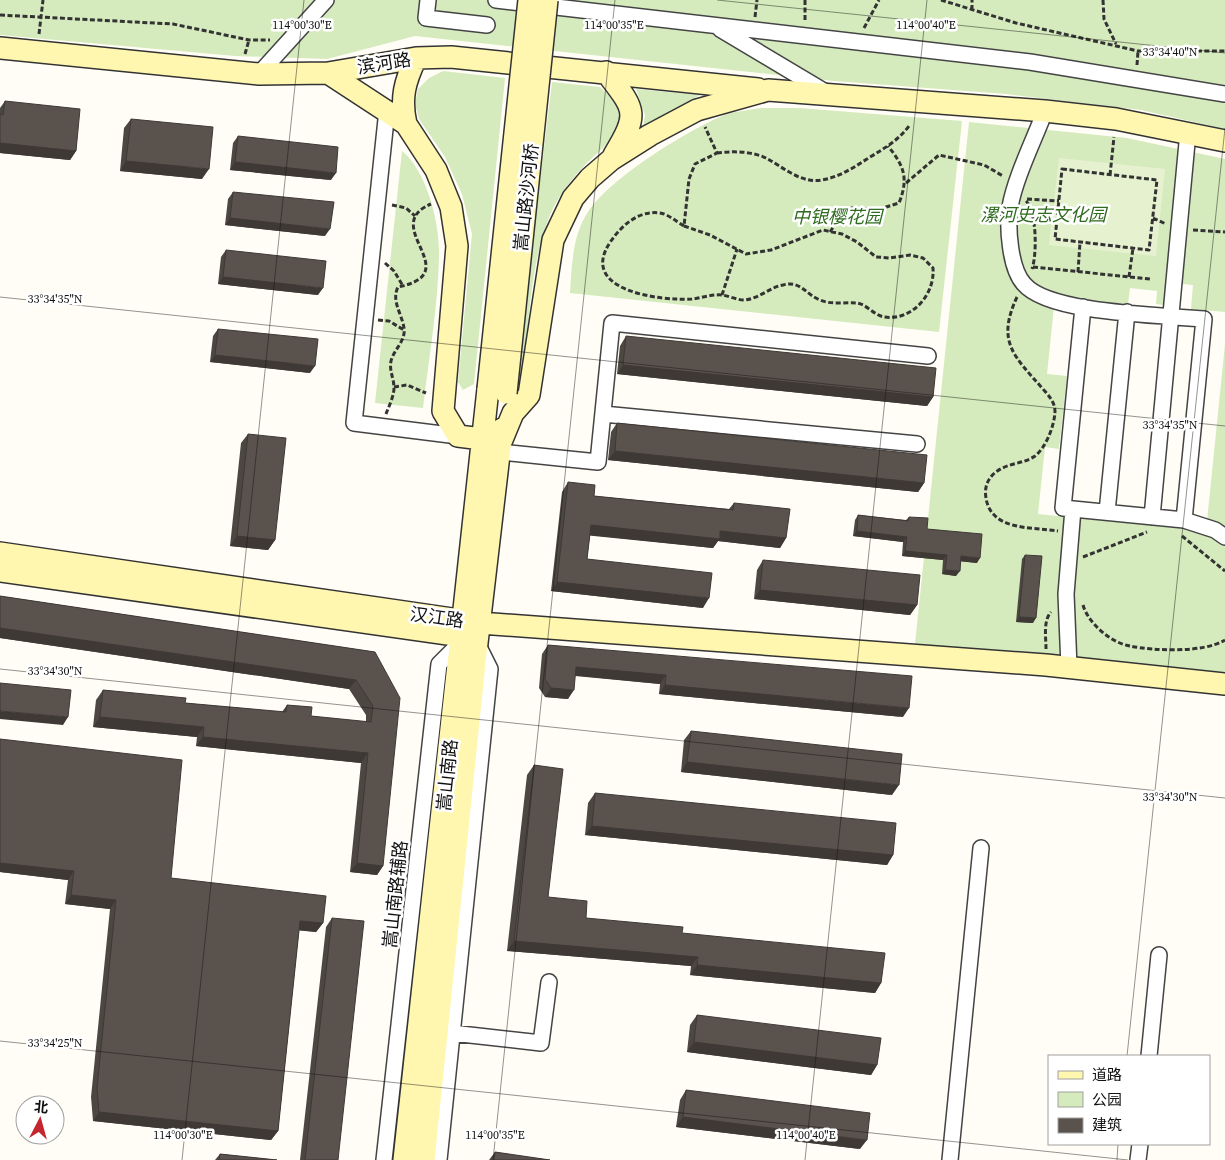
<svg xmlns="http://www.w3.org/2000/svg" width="1225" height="1160" font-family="'Source Serif 4','Noto Sans SC',serif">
<rect width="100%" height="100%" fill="#fffdf5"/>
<path fill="#d5ebbd" d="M0,0H1225V129L1141,110L1006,94L834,81L415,36L327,59L235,56L0,35Z
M443,71L505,78L474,384L463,390L458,382L472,234L462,194L445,157L419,119L415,104L418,89L429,78Z
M552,82L600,87L619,105C620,140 605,144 583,167C576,174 570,182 564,190C529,238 529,327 523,385L518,391L515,389Z
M636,89L700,95L643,127L645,115Z
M761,108H800L962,121L939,332L570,293C572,265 572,236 588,212C610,178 689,129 727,114C738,111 750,110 761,108Z
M969,122L1127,138L1225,159V312L1191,309L1193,285L1182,284L1179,307L1156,304L1157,291L1130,288L1128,304L1055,297L1047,374L1067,376L1059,449L1045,447L1038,514L1206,531L1225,344V674L915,644Z
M402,151C427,171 440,224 439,256C438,306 429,357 423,408L375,403Z"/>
<path fill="#e6f2cf" d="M1059,158L1165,169L1156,256L1049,245Z"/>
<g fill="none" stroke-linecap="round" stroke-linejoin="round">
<defs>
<path id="street" d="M428,0L426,18L487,25
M496,0L1030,62L1225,94
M720,29L827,93
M259,74L326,0
M387,110L354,423L458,436
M1045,111C1034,140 1015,178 1010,207C1007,228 1010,269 1024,284C1049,314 1163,315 1204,319L1184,520L1063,508L1083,307
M603,414L917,444
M500,452L598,462L612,323L928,356
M1107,512L1127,312
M1152,517L1188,132
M1184,520L1215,530L1225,537
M1069,667L1066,594L1073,509
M443,1032L541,1043L549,982
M1149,1056L1159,955
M384,1160L439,664L461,642
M439,1160L490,669L477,643
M950,1160L981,848
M1138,1160L1140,1144"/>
<path id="secondary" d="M0,48L259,74L328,73L416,58L451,57L758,89
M606,72C635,110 640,112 614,155
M328,73L406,124L436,170L451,207L457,246L443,411L458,436L482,439
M406,124C400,98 405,81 416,58
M501,442L513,413L529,395L553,240L573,198L590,178L612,159L650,135L697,110L768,90L1045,111L1116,119L1225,141
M0,553L480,623L1046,665L1225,684
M0,571L462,636L473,628
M404,1160L488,389
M424,1160L477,643L502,429"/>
</defs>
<use href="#street" stroke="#444" stroke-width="18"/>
<use href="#secondary" stroke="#333" stroke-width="24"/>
<path stroke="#333" stroke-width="3" stroke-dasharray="5 2.5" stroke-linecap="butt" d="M805,0V22
M941,0L1016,23L1138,51H1225
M1103,0L1104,19L1116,44
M972,10V0
M0,15L173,24L249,40H270
M755,17L757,0
M864,28L879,0
M39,34L43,0
M245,54L249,40
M1137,65L1138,51
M717,153C733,151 751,151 766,158C783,167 801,184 822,180C839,177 853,168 867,159C883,149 898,141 909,126
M1062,169L1157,180L1149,250L1055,239Z
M1110,175L1114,137
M906,183L939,155L984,165L1003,176
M1027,199L1059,201
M1026,201C1037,212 1037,255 1032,269
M392,205L406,208L415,216
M1153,218L1166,224
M684,226L710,235L746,254L771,250L823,230L842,234L857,242L876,257L890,258L910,255L923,258L933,268C935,295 912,321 884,317C874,315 866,304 857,303C845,302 831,305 820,300C806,295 801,280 783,285C770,287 759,299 744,300C737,300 729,296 722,295C712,294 702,298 692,299C661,301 576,291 611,241C622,225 639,210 660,213C668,214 677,222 684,226L689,179L695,164L717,153L705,127
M1193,230L1225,232
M830,232L844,211L852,208L880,209L899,203C909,178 904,166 888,146
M385,263L394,271L403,286
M1033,267L1150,279
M1078,272L1080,242
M1129,277L1133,248
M722,295L737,249
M1017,297C996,342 1014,356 1043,389C1049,396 1055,402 1055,412C1054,427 1046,447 1035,456C1024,464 1007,463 996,472C988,478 984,487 986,498C991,531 1032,527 1058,531
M378,320L389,321L404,330
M394,387L407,385L426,393
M386,414C389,406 394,396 394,388C394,378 389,371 391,361C394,349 406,341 404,328C402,314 391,301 398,287C468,273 378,226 431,204
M1182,536L1225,571
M1083,557L1147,532
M1083,605C1088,623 1111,643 1130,646C1154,651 1204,653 1225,640
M1046,649C1046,637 1043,621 1051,612"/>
<use href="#street" stroke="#fff" stroke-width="15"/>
<use href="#secondary" stroke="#fff6b0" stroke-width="21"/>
<defs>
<path id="secondary-bridge" d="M488,389L529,0
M506,393L547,0"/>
</defs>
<use href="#secondary-bridge" stroke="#333" stroke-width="24" stroke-linecap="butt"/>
<use href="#secondary-bridge" stroke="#fff6b0" stroke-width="21"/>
</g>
<path fill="#4d4742" d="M5,101L76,151L70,160L0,153V108Z
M131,119L202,179L120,171L124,128Z
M238,136L331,180L230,170L233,143Z
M233,192L325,236L225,225L228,199Z
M226,250L318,295L218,284L221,257Z
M218,329L310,373L210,362L213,336Z
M626,336L933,397L927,406L617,374L620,346Z
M617,423L924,483L918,492L608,460L611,432Z
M248,434L275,540L268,550L230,546L241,443Z
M568,482L594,496L729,509L734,503L786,538L780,548L718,541L713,548L590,535L587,559L703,608L551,591L562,492Z
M858,515L906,520L909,517L977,563L960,561L956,576L942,574L943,560L902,556L903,542L853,536L855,520Z
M1025,555L1033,623L1016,622L1022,559Z
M763,560L917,605L910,615L754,599L757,570Z
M0,596L375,652L383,866L377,875L350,872L361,763L196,746L197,737L93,727L96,700L103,690L185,703L282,712L287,705L311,716L366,722V715L349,689L0,638Z
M548,645L903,717L659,694L660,684L575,676L568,699L545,697L539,688L542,654Z
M691,731L892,795L681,772L684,740Z
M0,739L171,878L323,923L316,932L299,930L278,1131L271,1140L93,1121L91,1097L110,909L65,904L68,880L0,872Z
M534,765L548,897L586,918L881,983L875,993L690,975L691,966L507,951L527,775Z
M595,793L893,855L887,865L585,835L588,803Z
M332,918L338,1160H300L326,927Z
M697,1015L877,1065L871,1075L687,1052L690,1025Z
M686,1090L860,1149L676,1127L680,1100Z
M495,1152L550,1160H489Z
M220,1154L277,1160H215Z"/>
<path fill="#3f3936" d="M0,143L76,151L70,160L0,153Z
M126,161L209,169L202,179L120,171Z
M235,162L336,173L331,180L230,170Z
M230,218L330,229L325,236L225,225Z
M223,277L323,288L318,295L218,284Z
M215,355L315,366L310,373L210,362Z
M623,365L933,397L927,406L617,374Z
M615,451L924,483L918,492L608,460Z
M591,525L720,531L786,538L780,548L718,541L713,548L584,535Z
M857,531L907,537L903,542L853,536Z
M237,536L275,540L268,550L230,546Z
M905,551L947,555L943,560L902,556Z
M961,556L980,558L977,563L957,561Z
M945,570L960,571L956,576L942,574Z
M557,582L709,598L703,608L551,591Z
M760,590L917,605L910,615L754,599Z
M1019,617L1036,618L1033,623L1016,622Z
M0,628L356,680L349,689L0,638Z
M576,667L666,675L660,684L570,675Z
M665,685L909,708L903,717L659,694Z
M551,688L574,690L568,699L545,697Z
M0,711L68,717L63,725L0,719Z
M100,717L204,727L197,737L93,727Z
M203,737L368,753L361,763L196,746Z
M687,762L899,785L892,795L681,772Z
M592,826L893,855L887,865L585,835Z
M0,863L74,871L68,880L0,872Z
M357,863L383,866L377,875L350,872Z
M71,895L116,900L110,909L65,904Z
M300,921L323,923L316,932L294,930Z
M514,941L698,957L691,966L507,951Z
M697,965L881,983L875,993L690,975Z
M694,1042L877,1065L871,1075L687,1052Z
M99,1112L278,1131L271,1140L93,1121Z
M683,1117L867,1140L860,1149L676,1127Z"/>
<path fill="#5a524d" stroke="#3f3936" d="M5,101L80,109L76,151L0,143V114L3,115Z
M131,119L213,127L209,169L126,161Z
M238,136L338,147L336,173L235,162Z
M233,192L334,202L330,229L230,218Z
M226,250L326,261L323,288L223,277Z
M218,329L318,339L315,366L215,355Z
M626,336L936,368L933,397L623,365Z
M617,423L927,455L924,483L615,451Z
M248,434L286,438L275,540L237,536Z
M568,482L595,485L594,496L733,510L734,503L790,509L786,538L720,531V539L591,525L587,559L712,573L709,598L557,582Z
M858,515L908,521L909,517L928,518L927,529L982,534L980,558L961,556L960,571L945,570L947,555L905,551L907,537L857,531Z
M1025,555L1042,556L1036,618L1019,617Z
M763,560L920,575L917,605L760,590Z
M0,596L375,652L400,698L383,866L357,863L368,753L203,737L204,727L100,717L103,690L186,698L185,703L286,712L287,705L312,707L311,716L371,722L373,706L356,680L0,628Z
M548,645L912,676L909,708L665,685L666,675L576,667L574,690L551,688L545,679Z
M0,683L71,690L68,717L0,711Z
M691,731L902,754L899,785L687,762Z
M0,739L182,760L171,878L326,896L323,923L300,921L278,1131L99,1112L97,1088L116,900L71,895L74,871L0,863Z
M534,765L563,769L548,897L587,901L586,918L683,927L682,933L885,953L881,983L697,965L698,957L514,941Z
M595,793L896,823L893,855L592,826Z
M332,918L364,921L338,1160H305Z
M697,1015L881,1038L877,1065L694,1042Z
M686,1090L870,1113L867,1140L683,1117Z
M495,1152L550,1160H494Z
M220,1154L277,1160H219Z"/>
<path fill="none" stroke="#111" stroke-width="1" stroke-opacity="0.45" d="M717,0L1225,53M0,297L1225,426M0,669L1225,798M0,1041L1128,1160M1127,1056L1225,128M182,1160L304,0M493,1160L615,0M805,1160L927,0M1117,1160L1118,1144"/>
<g text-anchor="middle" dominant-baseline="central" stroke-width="5" stroke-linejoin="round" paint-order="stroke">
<g font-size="18" fill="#111" stroke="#fff">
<text transform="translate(384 63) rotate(-9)">滨河路</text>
<text transform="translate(526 197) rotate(-84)">嵩山路沙河桥</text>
<text transform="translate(437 617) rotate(8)">汉江路</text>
<text transform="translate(447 775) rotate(-84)">嵩山南路</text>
<text transform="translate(395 894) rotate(-84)">嵩山南路辅路</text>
</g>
<g font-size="18" font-style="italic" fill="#2f6b1f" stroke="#fff">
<text x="1043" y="214">漯河史志文化园</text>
<text x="837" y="216">中银樱花园</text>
</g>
</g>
<g font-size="12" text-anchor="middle" fill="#111" stroke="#fff" stroke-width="5" stroke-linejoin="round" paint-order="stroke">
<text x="302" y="29">114°00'30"E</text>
<text x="614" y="29">114°00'35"E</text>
<text x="926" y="29">114°00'40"E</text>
<text x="1170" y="56">33°34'40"N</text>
<text x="55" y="303">33°34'35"N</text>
<text x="1170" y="429">33°34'35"N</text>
<text x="55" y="675">33°34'30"N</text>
<text x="1170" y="801">33°34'30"N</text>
<text x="55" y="1047">33°34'25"N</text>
<text x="183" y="1139">114°00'30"E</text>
<text x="495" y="1139">114°00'35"E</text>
<text x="806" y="1139">114°00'40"E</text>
</g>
<rect x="1048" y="1055" width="162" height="90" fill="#ffffff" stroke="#a0a0a0"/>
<rect x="1058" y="1071" width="25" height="8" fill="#fff6b0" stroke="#a0a0a0"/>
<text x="1092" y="1080" font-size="15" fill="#111111">道路</text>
<rect x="1058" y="1092" width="25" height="15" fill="#d5ebbd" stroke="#a0a0a0"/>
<text x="1092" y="1105" font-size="15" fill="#111111">公园</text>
<rect x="1058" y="1118" width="25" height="15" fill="#5a524d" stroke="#a0a0a0"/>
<text x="1092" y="1130" font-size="15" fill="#111111">建筑</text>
<g transform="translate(40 1120) rotate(6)"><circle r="24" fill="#ffffff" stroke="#a0a0a0"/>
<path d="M0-4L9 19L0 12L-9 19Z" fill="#c4262e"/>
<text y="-8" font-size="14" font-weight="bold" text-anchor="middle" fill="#111111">北</text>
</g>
</svg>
